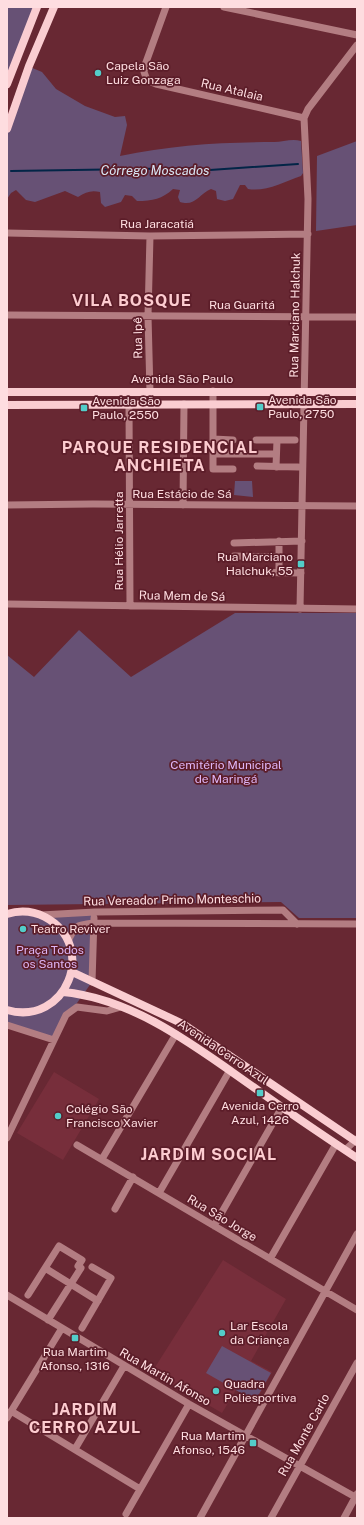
<svg xmlns="http://www.w3.org/2000/svg" width="364" height="1525" font-family="'Public Sans',sans-serif">
<rect width="100%" height="100%" fill="#682833"/>
<path fill="#772e3b" d="M54,1072L99,1099L63,1160L17,1133Z
M223,1260L286,1299L251,1361L272,1372L256,1401L236,1390L222,1413L152,1372Z"/>
<path fill="#675175" d="M7,7H35L7,82Z
M30,67L42,72L56,89L85,106L115,117L125,116L127,125L120,156C171,145 222,142 274,142C283,142 292,138 301,141L303,173L301,176C284,182 266,192 248,189L245,185H240L233,199L225,201L217,199L216,191L211,189C199,194 195,207 180,202L178,197L180,190L173,189C162,199 153,201 137,201L132,196L125,195L121,202L105,207L101,203L100,192C91,190 86,192 78,197L65,191L35,202L26,200L16,190L11,193L7,199V134Z
M357,141V225L316,231L317,156Z
M235,481H252L253,497L234,495Z
M235,613H357V918H299L281,902L7,905V655L34,677L79,630L131,677Z
M95,912L92,982L72,1010L54,1040L7,1025V914Z
M222,1346L271,1373L255,1401L206,1373Z"/>
<g fill="none" stroke-linecap="round" stroke-linejoin="round">
<path stroke="#032547" stroke-width="2" d="M11,171L200,168L210,170L298,164"/>
<path stroke="#b37d82" stroke-width="7" d="M166,7L145,65L144,72L147,80L156,84L304,118
M224,7L357,35
M7,233L150,236L308,234
M150,236L148,316L150,392
M7,315L357,317
M213,391V469H233
M129,404L130,606
M213,439L233,440
M256,440H295
M213,454H276
M257,466L298,467
M276,467L277,440
M7,505L93,504L357,506
M183,505L184,404
M234,543L302,541
M234,556L278,557
M237,572L301,573
M279,573V541
M7,604L357,609
M300,609L308,199L304,118L308,109L357,45
M41,915L95,912L283,910L297,924
M68,941C76,925 76,925 93,923L357,924
M92,982L94,918
M7,1025L54,1040
M7,1138L66,1015L77,1007L107,1011L121,1007
M77,1145L357,1310
M345,1150L357,1139
M102,1159L176,1034
M159,1193L230,1070
M115,1209L133,1177
M214,1226L282,1107
M270,1259L336,1144
M45,1268L98,1301
M7,1295L189,1404L357,1498
M28,1295L59,1246L82,1260L78,1266L81,1268L48,1320
M82,1328L111,1278L92,1267
M11,1411L140,1489
M7,1418L62,1328
M75,1449L124,1366
M126,1514L189,1404
M200,1518L357,1234
M271,1518L357,1363
M344,1518L357,1494"/>
<path stroke="#facdd1" stroke-width="8" d="M7,84L37,7
M7,129L29,66L54,7
M7,392H357
M7,405L357,404
M7,914C20,910 33,911 45,917C99,946 66,1027 7,1010
M72,972L183,1024L357,1142
M63,992C137,999 200,1050 259,1091C291,1114 324,1136 357,1158"/>
</g>
<g fill="#53cdc9" stroke="#5c1d29" stroke-width="1.5">
<circle cx="98" cy="73" r="4"/>
<rect x="256" y="403" width="8" height="8" rx="2"/>
<rect x="80" y="404" width="8" height="8" rx="2"/>
<rect x="297" y="560" width="8" height="8" rx="2"/>
<circle cx="23" cy="929" r="4"/>
<rect x="256" y="1089" width="8" height="8" rx="2"/>
<circle cx="58" cy="1116" r="4"/>
<circle cx="222" cy="1333" r="4"/>
<rect x="71" y="1334" width="8" height="8" rx="2"/>
<circle cx="216" cy="1391" r="4"/>
<rect x="249" y="1439" width="8" height="8" rx="2"/>
</g>
<g text-anchor="middle" dominant-baseline="central" stroke-width="3.5" stroke-linejoin="round" paint-order="stroke">
<g font-size="12" fill="#fedde0" stroke="#5c1d29" text-anchor="start">
<text x="106" y="66">Capela São<tspan x="106" dy="14">Luiz Gonzaga</tspan></text>
<text x="268" y="400">Avenida São<tspan x="268" dy="14">Paulo, 2750</tspan></text>
<text x="92" y="401">Avenida São<tspan x="92" dy="14">Paulo, 2550</tspan></text>
<text x="293" y="557" text-anchor="end">Rua Marciano<tspan x="293" dy="14">Halchuk, 55</tspan></text>
<text x="31" y="929">Teatro Reviver</text>
<text x="260" y="1106" text-anchor="middle">Avenida Cerro<tspan x="260" dy="14">Azul, 1426</tspan></text>
<text x="66" y="1109">Colégio São<tspan x="66" dy="14">Francisco Xavier</tspan></text>
<text x="230" y="1326">Lar Escola<tspan x="230" dy="14">da Criança</tspan></text>
<text x="75" y="1352" text-anchor="middle">Rua Martim<tspan x="75" dy="14">Afonso, 1316</tspan></text>
<text x="224" y="1384">Quadra<tspan x="224" dy="14">Poliesportiva</tspan></text>
<text x="245" y="1436" text-anchor="end">Rua Martim<tspan x="245" dy="14">Afonso, 1546</tspan></text>
</g>
<g font-size="12" fill="#fedde0" stroke="#5c1d29">
<text transform="translate(232 90) rotate(13)">Rua Atalaia</text>
<text x="157" y="224">Rua Jaracatiá</text>
<text x="242" y="305">Rua Guaritá</text>
<text transform="translate(295 315) rotate(-89)">Rua Marciano Halchuk</text>
<text transform="translate(138 338) rotate(-91)">Rua Ipê</text>
<text x="182" y="379">Avenida São Paulo</text>
<text x="182" y="494">Rua Estácio de Sá</text>
<text transform="translate(119 541) rotate(-90)">Rua Hélio Jarretta</text>
<text transform="translate(182 596) rotate(1)">Rua Mem de Sá</text>
<text transform="translate(172 900) rotate(-1)">Rua Vereador Primo Monteschio</text>
<text transform="translate(223 1052) rotate(34)">Avenida Cerro Azul</text>
<text transform="translate(222 1218) rotate(31)">Rua São Jorge</text>
<text transform="translate(165 1377) rotate(30)">Rua Martin Afonso</text>
<text transform="translate(304 1435) rotate(-61)">Rua Monte Carlo</text>
</g>
<g font-size="12" fill="#deb6f7" stroke="#5c1d29">
<text x="226" y="765">Cemitério Municipal<tspan x="226" dy="14">de Maringá</tspan></text>
<text x="50" y="950">Praça Todos<tspan x="50" dy="14">os Santos</tspan></text>
</g>
<g font-size="13" font-style="italic" fill="#d9e6f5" stroke="#5c1d29">
<text x="155" y="170">Córrego Moscados</text>
</g>
<g font-size="16" font-weight="bold" letter-spacing="1" fill="#fdccd0" stroke="#5c1d29">
<text x="132" y="300">VILA BOSQUE</text>
<text x="160" y="447">PARQUE RESIDENCIAL<tspan x="160" dy="18">ANCHIETA</tspan></text>
<text x="209" y="1154">JARDIM SOCIAL</text>
<text x="85" y="1409">JARDIM<tspan x="85" dy="18">CERRO AZUL</tspan></text>
</g>
</g>
<rect width="364" height="1525" fill="none" stroke="#fedde0" stroke-width="16"/>
</svg>
